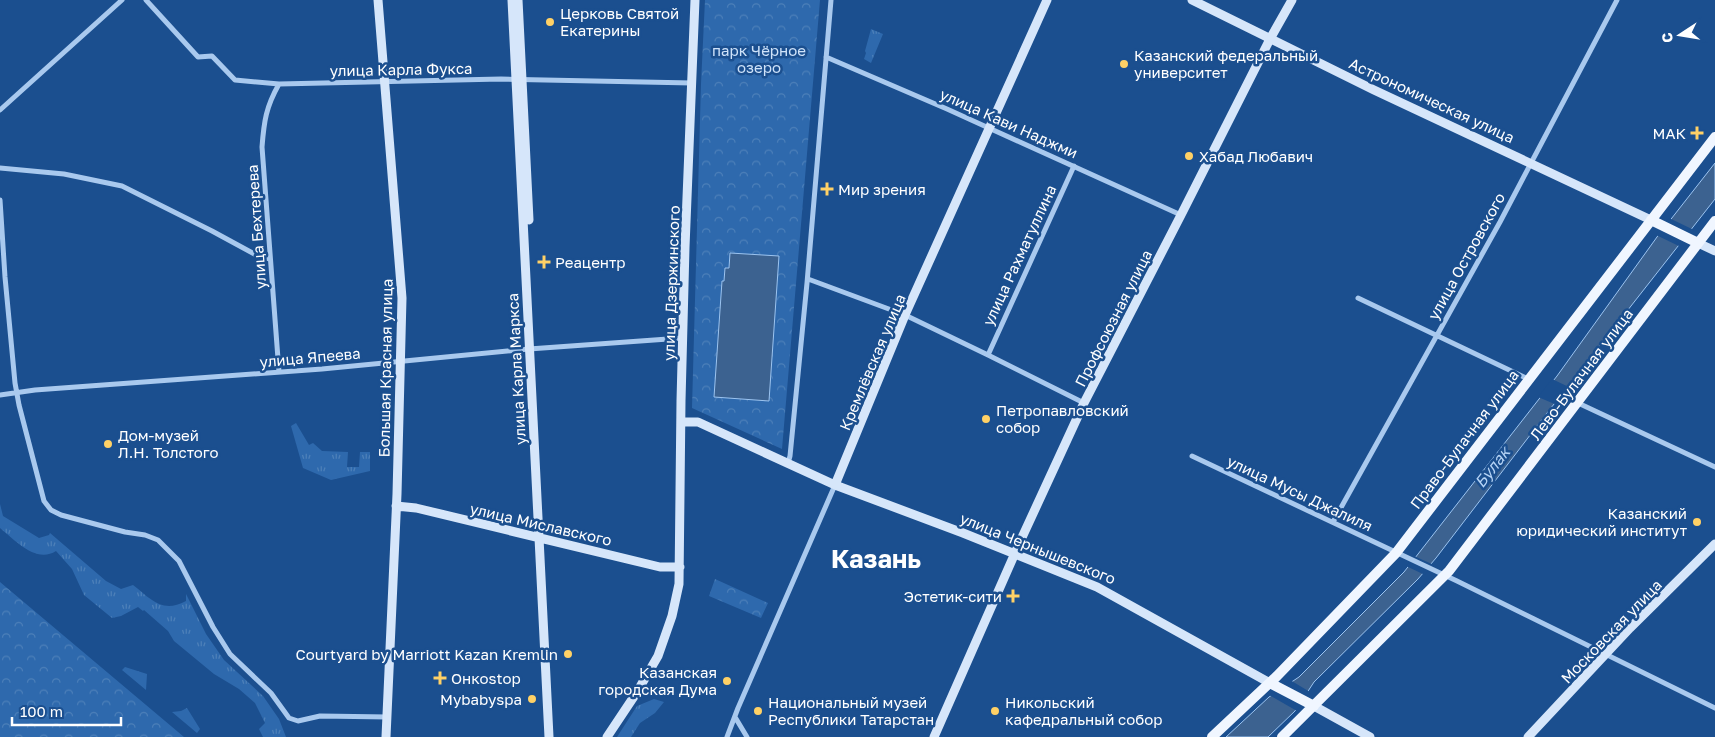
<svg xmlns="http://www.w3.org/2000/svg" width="1715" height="737" font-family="'Golos Text',sans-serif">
<defs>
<pattern id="grass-tufts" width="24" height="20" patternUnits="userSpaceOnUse" patternTransform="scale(1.25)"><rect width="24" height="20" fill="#2e69ad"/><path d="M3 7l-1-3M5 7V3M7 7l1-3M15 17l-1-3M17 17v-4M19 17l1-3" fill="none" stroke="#4d80b9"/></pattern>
<pattern id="park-crowns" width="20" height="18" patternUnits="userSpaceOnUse" patternTransform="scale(1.25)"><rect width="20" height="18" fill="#2e69ad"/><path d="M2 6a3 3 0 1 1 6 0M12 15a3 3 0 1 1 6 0" fill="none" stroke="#4d80b9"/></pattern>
</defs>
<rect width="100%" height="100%" fill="#1b4f8f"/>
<path fill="url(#grass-tufts)" d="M871,29L883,34L871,63L864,59L866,53L865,51Z
M296,423L309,445L313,443L322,451L348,452L347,467H359L360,452H370V471L331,480L303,468L291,426Z
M0,504L3,516L39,538L49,535L50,533L106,581L121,589L133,585C151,599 162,614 186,601V594L206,634L224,660L263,696L279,719L286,737H263L259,729L265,723L255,703L239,689L214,674L174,641L168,631L144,610L143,611L138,607L121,616L112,618L84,595L72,569L56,551C36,564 15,540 0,528Z
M125,667L147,674L146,690L122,670Z
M654,699L664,702L655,713L640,723L631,737H617L637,706Z
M187,708L200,729L197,733L172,712L181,711Z"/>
<path fill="url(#park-crowns)" d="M705,0H820L782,449L692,408L701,84Z
M715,579L768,603L761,618L709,596Z
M0,582L184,737H0Z"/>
<path fill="#3c6290" stroke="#9cc4f0" d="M1715,163V199L1547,413L1436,558L1418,579L1314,682L1295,711L1268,737H1226L1269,697L1299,677L1404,572L1557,376L1657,237Z
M730,253L779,256L769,401L714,397L722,281H724L725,268H729Z"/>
<path fill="#1b4f8f" d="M1669,218L1694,230L1681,247L1656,235Z
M1552,379L1571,388L1557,405L1538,397Z
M1414,556L1434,565L1425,575L1406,566Z
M1290,680L1310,692L1297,711L1269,695Z"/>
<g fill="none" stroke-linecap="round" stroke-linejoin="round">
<path stroke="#a9c9ee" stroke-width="5" d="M146,0L198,57L212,56L235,80L279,84L501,79L692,83
M826,57L947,109L1181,215
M279,84C266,107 264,121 262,147L279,372
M0,110L122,0
M0,168L64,174L122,186L212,231L258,256L270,259
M0,200L5,277L15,383L19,405L44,501L51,510L61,515L125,532L145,535L158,540L179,561L213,627L230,654L271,693L289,718L298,721L320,716L388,717
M808,279L905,315L988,355L1084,403
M1358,298L1528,379
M988,355L1074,166
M0,395L35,390L322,369L529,349L682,338
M1578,403L1715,467
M1192,456L1457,581L1715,708
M788,463L790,456L807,283L831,0
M1333,522L1500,222L1617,0
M735,717L747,737
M727,737L738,708L835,485"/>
<path stroke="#d6e6fa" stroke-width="9" d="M378,0L402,298L397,494L386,737
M512,0L549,737
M518,0L529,220
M1192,0L1374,90L1651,220
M1698,243L1715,251
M681,422H698L835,485L963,533L1097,587L1270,683
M835,485L905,315L1047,0
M396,506L416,508L660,567H680
M1314,706L1370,737
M607,737L637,692L658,656L672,616L679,584L681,401L685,247L695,0
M934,737L1019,544L1084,403L1181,215L1270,39L1292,0
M1528,737L1630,628L1715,544"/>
<path stroke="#f0f6ff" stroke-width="10" d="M1651,220L1698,243
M1270,683L1314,706
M1212,737L1277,676L1396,553L1715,137
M1282,737L1449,571L1715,221"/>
</g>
<g fill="#ffd166" stroke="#1b4f8f" stroke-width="2">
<circle cx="550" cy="22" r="5"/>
<circle cx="1124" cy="64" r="5"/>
<path d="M1694.5 125.5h5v5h5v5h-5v5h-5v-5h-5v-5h5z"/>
<circle cx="1189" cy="156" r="5"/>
<path d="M824.5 181.5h5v5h5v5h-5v5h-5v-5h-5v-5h5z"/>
<path d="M541.5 254.5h5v5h5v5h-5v5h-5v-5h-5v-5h5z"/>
<circle cx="986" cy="419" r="5"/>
<circle cx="108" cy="444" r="5"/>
<circle cx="1697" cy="522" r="5"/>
<path d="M1010.5 588.5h5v5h5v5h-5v5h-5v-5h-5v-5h5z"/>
<circle cx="568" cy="654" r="5"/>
<path d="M437.5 670.5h5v5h5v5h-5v5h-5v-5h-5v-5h5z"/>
<circle cx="727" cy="681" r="5"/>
<circle cx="532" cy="699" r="5"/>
<circle cx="758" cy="711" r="5"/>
<circle cx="995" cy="711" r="5"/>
</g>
<g text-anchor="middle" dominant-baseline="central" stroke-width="5" stroke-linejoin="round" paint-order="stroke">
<g font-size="15" fill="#fff" stroke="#1b4f8f" text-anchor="start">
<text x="560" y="13">Церковь Святой<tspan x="560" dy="17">Екатерины</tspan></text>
<text x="1134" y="55">Казанский федеральный<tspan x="1134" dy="17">университет</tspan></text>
<text x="1686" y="133" text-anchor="end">МАК</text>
<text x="1199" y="156">Хабад Любавич</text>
<text x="838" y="189">Мир зрения</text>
<text x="555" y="262">Реацентр</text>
<text x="996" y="410">Петропавловский<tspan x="996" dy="17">собор</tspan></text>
<text x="118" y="435">Дом-музей<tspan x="118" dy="17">Л.Н. Толстого</tspan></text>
<text x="1687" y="513" text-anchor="end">Казанский<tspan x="1687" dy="17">юридический институт</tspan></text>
<text x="1002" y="596" text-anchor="end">Эстетик-сити</text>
<text x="558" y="654" text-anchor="end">Courtyard by Marriott Kazan Kremlin</text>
<text x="717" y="672" text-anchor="end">Казанская<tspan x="717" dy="17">городская Дума</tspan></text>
<text x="451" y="678">Онкоstop</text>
<text x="522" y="699" text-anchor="end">Mybabyspa</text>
<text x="768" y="702">Национальный музей<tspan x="768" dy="17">Республики Татарстан</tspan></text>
<text x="1005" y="702">Никольский<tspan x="1005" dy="17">кафедральный собор</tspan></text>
</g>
<g font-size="15" fill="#cfe3fa" stroke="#1b4f8f">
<text x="759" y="50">парк Чёрное<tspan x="759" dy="17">озеро</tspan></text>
</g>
<g font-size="15" fill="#fff" stroke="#1b4f8f">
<text transform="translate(401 69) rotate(-1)">улица Карла Фукса</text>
<text transform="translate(1432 100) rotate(25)">Астрономическая улица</text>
<text transform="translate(1009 123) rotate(24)">улица Кави Наджми</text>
<text transform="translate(256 227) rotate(-94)">улица Бехтерева</text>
<text transform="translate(1019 255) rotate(-65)">улица Рахматуллина</text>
<text transform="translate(1466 256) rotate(-61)">улица Островского</text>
<text transform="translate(671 283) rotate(-88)">улица Дзержинского</text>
<text transform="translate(1113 318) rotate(-63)">Профсоюзная улица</text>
<text transform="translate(310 357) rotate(-5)">улица Япеева</text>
<text transform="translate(872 362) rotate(-67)">Кремлёвская улица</text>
<text transform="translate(385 368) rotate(-89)">Большая Красная улица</text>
<text transform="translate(516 369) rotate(-93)">улица Карла Маркса</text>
<text transform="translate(1581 374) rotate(-53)">Лево-Булачная улица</text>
<text transform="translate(1464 439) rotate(-53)">Право-Булачная улица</text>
<text transform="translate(1300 493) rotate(25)">улица Мусы Джалиля</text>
<text transform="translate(541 524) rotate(13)">улица Миславского</text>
<text transform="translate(1038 548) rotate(22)">улица Чернышевского</text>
<text transform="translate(1611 631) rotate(-46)">Московская улица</text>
</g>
<g font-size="16" font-style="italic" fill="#b5d3f5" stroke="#1b4f8f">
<text transform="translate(1492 467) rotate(-52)">Булак</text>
</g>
<g font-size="25" font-weight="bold" fill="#fff" stroke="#1b4f8f">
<text x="876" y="558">Казань</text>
</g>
</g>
<g transform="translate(1680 35) rotate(258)" stroke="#1b4f8f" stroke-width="4" paint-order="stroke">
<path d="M0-4L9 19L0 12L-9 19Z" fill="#ffffff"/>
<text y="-8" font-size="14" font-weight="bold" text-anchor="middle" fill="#ffffff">С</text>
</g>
<path d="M12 717v8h109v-8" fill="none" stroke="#ffffff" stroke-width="2.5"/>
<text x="20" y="717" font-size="15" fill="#ffffff" stroke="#1b4f8f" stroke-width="4" paint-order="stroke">100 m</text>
</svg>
